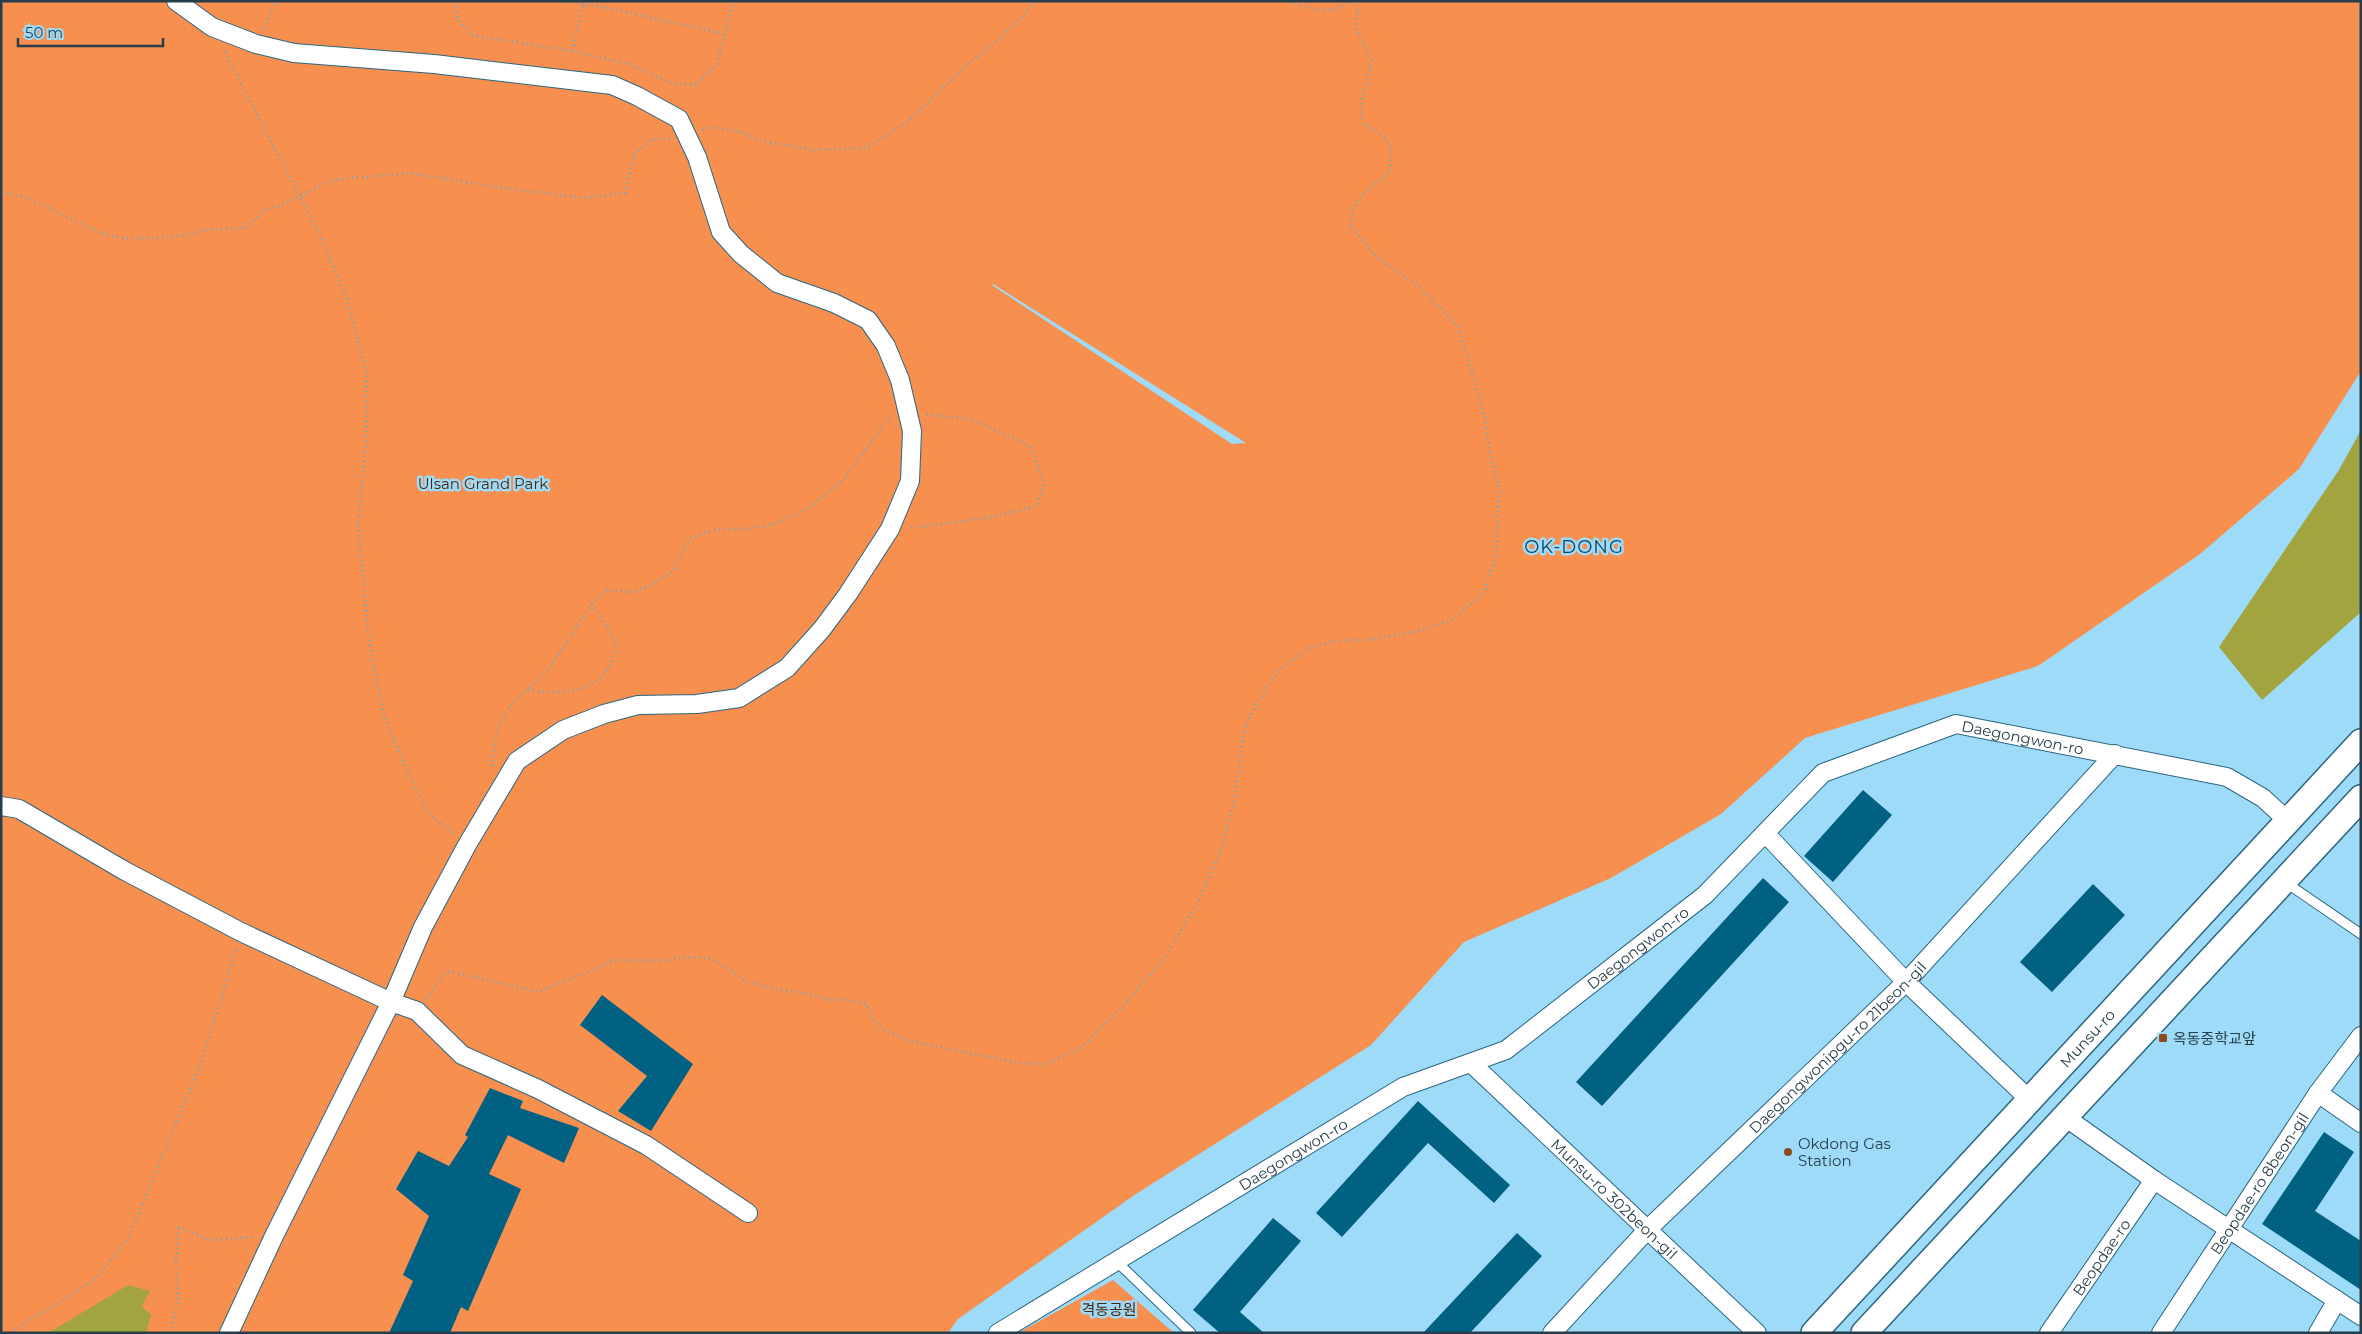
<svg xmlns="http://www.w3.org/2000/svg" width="2362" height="1334" font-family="Montserrat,'Noto Sans KR',sans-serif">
<rect width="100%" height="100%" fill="#9edbf9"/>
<path fill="#f78f4e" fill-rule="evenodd" d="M1,1H2361V371L2299,469L2200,554L2038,666L1805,738L1721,814L1611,878L1464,942L1371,1045L1136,1194L958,1319L948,1333H1ZM992,285L993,284L1246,443L1232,444Z
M1113,1280L1174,1333L1020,1332Z"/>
<path fill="#a2a53f" d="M2361,430V612L2262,700L2219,647L2339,470Z
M128,1285L150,1291L142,1306L151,1315L146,1333H48Z"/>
<path fill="#006183" d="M1863,790L1892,815L1833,882L1804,856Z
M1763,878L1789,902L1602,1106L1576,1082Z
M2093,884L2125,915L2052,992L2020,962Z
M602,995L693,1064L651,1131L618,1111L647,1076L580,1025Z
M490,1088L523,1101L520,1108L579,1128L564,1163L508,1135L489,1174L521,1189L468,1311L461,1307L450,1333H389L413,1281L403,1275L429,1216L396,1189L418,1151L449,1166L468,1137L465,1135Z
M1418,1101L1510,1185L1494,1203L1428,1143L1342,1237L1316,1213Z
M2324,1132L2354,1152L2315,1211L2361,1241V1290L2262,1224Z
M1273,1218L1301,1241L1240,1312L1264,1333H1220L1193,1310Z
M1517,1233L1542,1256L1470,1333H1423Z"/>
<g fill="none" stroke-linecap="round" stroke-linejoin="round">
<defs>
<path id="lane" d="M2285,882L2361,934
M1116,1261L1191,1333"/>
<g id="street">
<path d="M176,1L212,27L256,44L294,53L434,64L612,85L637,96L679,119L697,157L721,232L741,254L777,283L834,303L868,320L886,346L900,380L912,431L910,481L890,529L848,594L822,629L787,668L739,698L697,704L638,705L604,714L563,730L517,761L467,845L423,927L391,1002L274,1236L229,1333"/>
<path d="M1,806L19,809L125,871L241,932L391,1002L417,1011L462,1055L538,1089L646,1145L748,1213"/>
<path d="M1766,834L1906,982L2030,1100"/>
<path id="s1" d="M1472,1064L1757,1333"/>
<path d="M2318,1093L2361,1123"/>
<path d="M2065,1117L2154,1180L2361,1316"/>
<path id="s2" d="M998,1333L1403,1087L1506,1050L1705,895L1823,773L1956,724L2227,777L2263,798L2288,821"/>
<path id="s3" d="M1552,1333L1649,1228L1906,982L2115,754"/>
<path id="s4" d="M2049,1333L2154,1180"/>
<path id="s5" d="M2161,1333L2318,1093L2361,1036"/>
<path d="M2318,1333L2337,1300"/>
</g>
<g id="secondary">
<path id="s6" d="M1814,1333L2361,742"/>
<path d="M1864,1333L2361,798"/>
</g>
</defs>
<use href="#lane" stroke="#2b6681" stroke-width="11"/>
<use href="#street" stroke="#2b6681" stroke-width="20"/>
<use href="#secondary" stroke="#2b6681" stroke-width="28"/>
<path stroke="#75a5bd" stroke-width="3" stroke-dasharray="1 4" stroke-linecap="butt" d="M457,1L458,19L471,35L572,51
M567,1L607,8L725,34
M584,1L572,51L629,64L671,83L695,85L717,64L732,8L730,1
M1290,1L1315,10H1335L1349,1
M264,28L276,1
M225,52L322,239L347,299L366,371V439L358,523L368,634L384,716L403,762L427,812L453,833
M703,130L713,127L741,132L762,141L813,150L866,148L907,122L970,62L1004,35L1036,1
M1,194C29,189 83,232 117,237C133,240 169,237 186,235C192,235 198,231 204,230C217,229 232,229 246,228L264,210L279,206L332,180L342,179L410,173L497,187L583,198L625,193L634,155L652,139H670
M911,528L992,517L1037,506L1044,485L1031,447L974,420L925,414
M528,690C555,695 594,694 609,667C613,660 614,649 616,641L592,604
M493,766L492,761L497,731L510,706L549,669L592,604L606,590L631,592L650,586L674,570L690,538L713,530L744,529L772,525L807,509L842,481L891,415
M427,998L447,971L539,992L616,960L666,961L679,957L709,958L729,969L745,981L769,988L810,994L828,1000L843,999L867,1004L872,1019L883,1030L910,1041L1020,1063L1046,1064L1082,1047L1121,1008L1165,958L1200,898L1220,853L1233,807L1244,730L1257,703L1276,674L1288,663L1312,647L1334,641L1375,639L1423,630L1453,619L1483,593L1496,558L1499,487L1490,455L1485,419L1476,385L1458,327L1420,287L1377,257L1350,226C1354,194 1366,193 1389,173L1392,152L1386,138L1364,123L1361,116V102L1372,62L1356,29L1358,11L1352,1
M10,1333L96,1279L129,1237L200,1065L236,949
M171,1333L178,1298L176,1260L179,1228L210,1240L253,1237"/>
<use href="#lane" stroke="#fff" stroke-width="9"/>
<use href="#street" stroke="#fff" stroke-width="18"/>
<use href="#secondary" stroke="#fff" stroke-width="25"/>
</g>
<g fill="#8f4b1f" stroke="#9edbf9" stroke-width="2">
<rect x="2158" y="1033" width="10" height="10" rx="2.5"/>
<circle cx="1788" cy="1152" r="5"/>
</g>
<g text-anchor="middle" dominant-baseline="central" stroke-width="5" stroke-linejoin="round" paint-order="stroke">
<g font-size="15" fill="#4e2407" stroke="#9edbf9">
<text x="483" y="483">Ulsan Grand Park</text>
<text x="1109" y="1309">격동공원</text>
</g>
<g font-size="15" fill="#263e4b" stroke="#9edbf9">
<text stroke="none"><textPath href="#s2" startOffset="1215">Daegongwon-ro</textPath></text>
<text stroke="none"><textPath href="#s2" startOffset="750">Daegongwon-ro</textPath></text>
<text stroke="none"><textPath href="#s6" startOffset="402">Munsu-ro</textPath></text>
<text stroke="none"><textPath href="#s3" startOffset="404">Daegongwonipgu-ro 21beon-gil</textPath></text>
<text stroke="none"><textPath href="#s2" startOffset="345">Daegongwon-ro</textPath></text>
<text stroke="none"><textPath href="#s5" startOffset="179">Beopdae-ro 8beon-gil</textPath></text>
<text stroke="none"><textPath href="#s1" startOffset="196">Munsu-ro 302beon-gil</textPath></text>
<text stroke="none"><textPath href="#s4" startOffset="92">Beopdae-ro</textPath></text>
</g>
<g font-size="15" fill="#263e4b" stroke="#9edbf9" text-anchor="start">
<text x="2173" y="1038">옥동중학교앞</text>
<text x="1798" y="1143">Okdong Gas<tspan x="1798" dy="17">Station</tspan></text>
</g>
<g font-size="18" letter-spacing="1" fill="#103f53" stroke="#9edbf9">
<text x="1574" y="547">OK-DONG</text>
</g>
</g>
<rect width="2362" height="1334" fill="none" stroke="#263e4b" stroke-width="5"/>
<path d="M18 38v8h145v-8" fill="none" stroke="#263e4b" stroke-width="2.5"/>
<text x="25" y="38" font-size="15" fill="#263e4b" stroke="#9edbf9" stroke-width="4" paint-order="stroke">50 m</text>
</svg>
